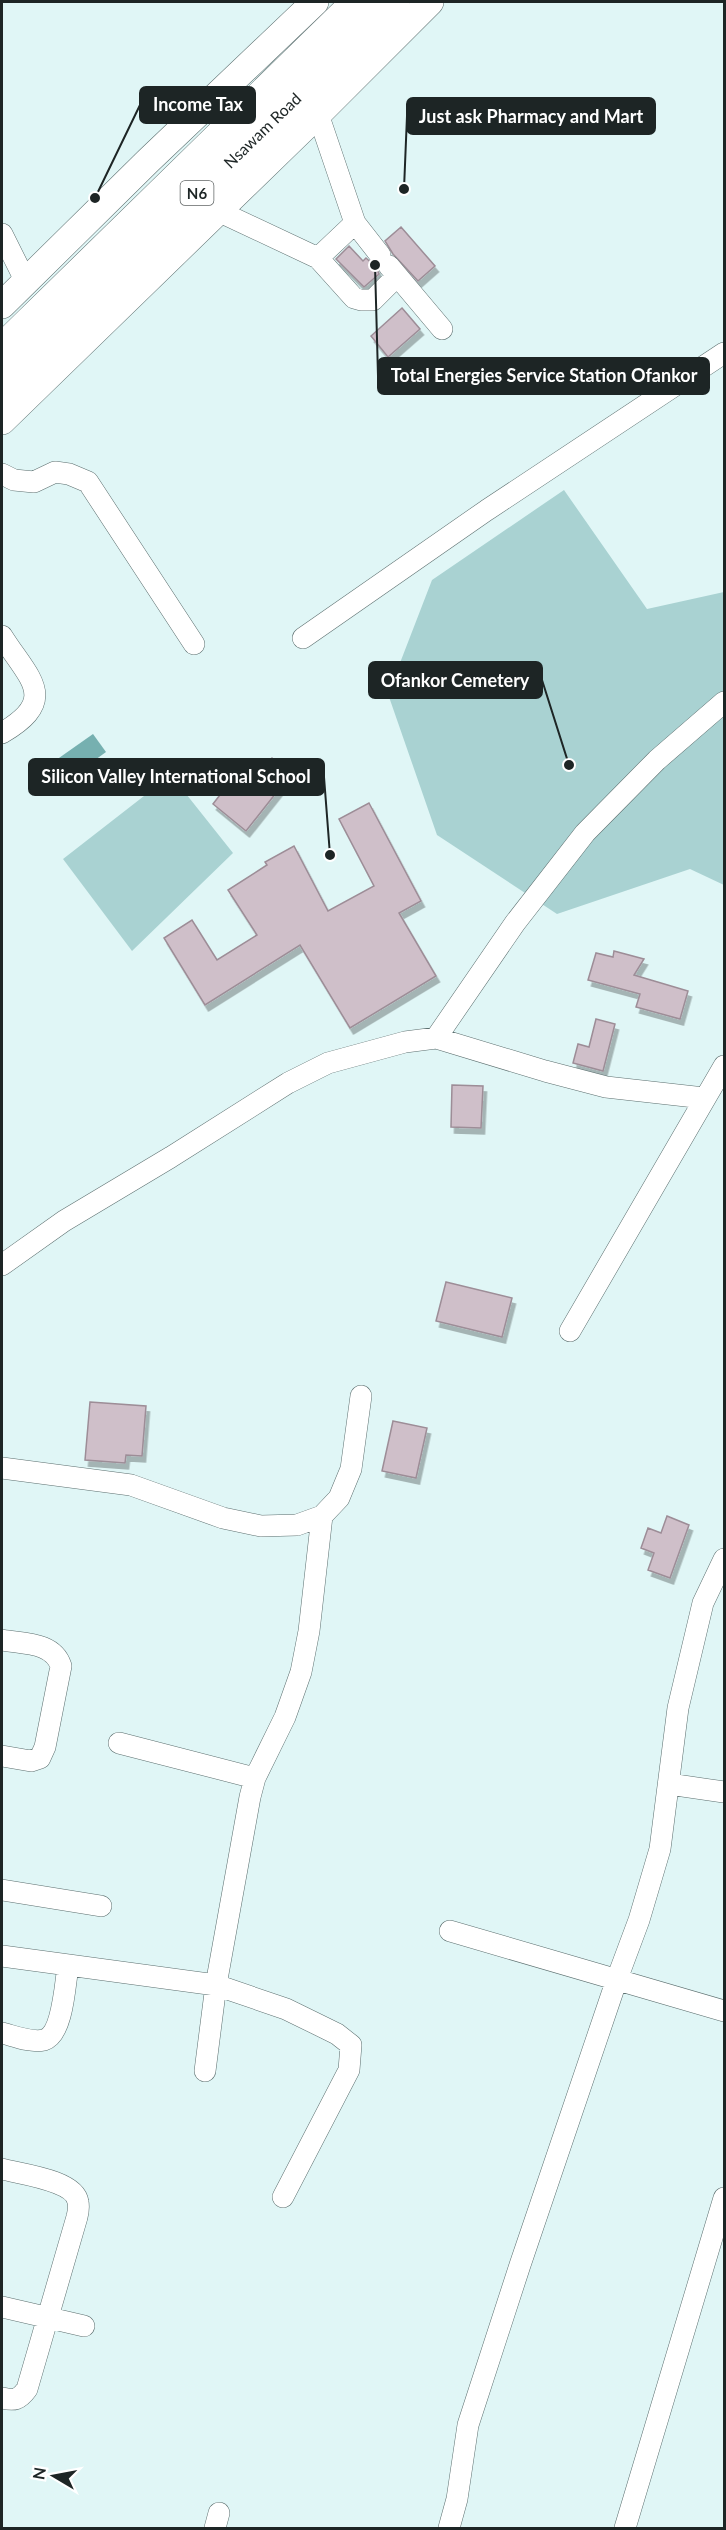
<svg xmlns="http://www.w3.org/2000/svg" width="726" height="2530" font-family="Lato,sans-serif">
<defs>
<filter id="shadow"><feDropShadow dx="3.5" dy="6" stdDeviation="0" flood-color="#0004"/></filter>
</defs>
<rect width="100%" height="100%" fill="#e0f6f6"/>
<path fill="#a9d2d2" d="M564,490L647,609L724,592V885L690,869L557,914L437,835L388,694L432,580Z
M171,775L233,853L132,951L63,859Z"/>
<path fill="#76b0b0" d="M93,734L106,752L62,784L49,765Z"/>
<path fill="#cfbfc9" stroke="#9d8d97" stroke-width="1.5" filter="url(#shadow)" d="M401,227L435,266L418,281L393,254L385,241Z
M349,246L363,261L366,258L376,267L379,274L364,287L336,259Z
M402,308L420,329L388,357L371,336Z
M272,758L291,774L246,831L213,804L230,782L243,793Z
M369,803L421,901L399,913L436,976L350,1028L300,945L205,1005L164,938L192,920L217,960L257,935L228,890L267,865L265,862L294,846L328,911L374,886L339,819Z
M614,951L644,959L634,975L688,991L680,1019L636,1007L640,994L588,980L596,953L613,957Z
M596,1019L615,1024L603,1071L573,1063L578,1044L589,1047Z
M452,1085L483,1086L481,1128L451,1127Z
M446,1282L512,1298L502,1337L436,1321Z
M90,1402L146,1406L142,1456L126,1455L125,1463L85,1460Z
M393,1421L427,1428L416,1478L382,1471Z
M667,1516L689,1525L670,1578L648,1570L654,1553L641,1548L648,1528L661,1533Z"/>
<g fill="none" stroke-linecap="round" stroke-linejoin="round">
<defs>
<path id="minor" d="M218,211L318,258L355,223L318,114
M355,223L380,255
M2,234L26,282
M318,258L354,298L361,300H373L397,276
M389,266L442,329
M2,474L14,480L34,482L55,472L69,474L88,482L194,644
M2,636C29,679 60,699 2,733
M303,638L487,510L724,353
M436,1038L515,923L585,833L657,760L724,702
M2,1265L64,1221L171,1157L288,1083L328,1063L405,1042L436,1038L545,1071L606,1087L704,1098
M570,1331L724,1066
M2,1468L131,1485L223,1518L261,1526L297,1525L322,1516L339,1498L351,1469L361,1396
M2,1640C24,1644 53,1642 61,1666L45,1747L40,1758L31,1761L2,1756
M119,1743L255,1778
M669,1784L724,1792
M2,1890L101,1906
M450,1931L724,2011
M2,1956L216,1985L286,2009L337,2034L351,2045L349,2070L283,2197
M2,2033C14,2036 31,2043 44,2040C63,2034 65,1984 68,1966
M205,2071L216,1985L250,1797L255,1778L285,1717L301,1672L309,1631L322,1516
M2,2169C20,2174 75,2180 78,2202C79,2207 78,2213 77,2217L27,2389C19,2400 14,2401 2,2398
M2,2307L84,2326
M215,2528L219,2513
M449,2528L457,2499L468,2425L520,2265L617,1979L639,1920L660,1849L678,1708L703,1603L724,1559
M625,2528L724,2198"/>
<path id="major" d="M2,305L149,160L315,2
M2,421L318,114L430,2"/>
<path id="highway" d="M2,350L358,2
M2,386L394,2"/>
</defs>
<use href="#minor" stroke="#5c6f6f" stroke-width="22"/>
<use href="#major" stroke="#5c6f6f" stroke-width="28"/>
<use href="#highway" stroke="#5c6f6f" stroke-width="33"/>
<use href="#minor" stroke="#fff" stroke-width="21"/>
<use href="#major" stroke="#fff" stroke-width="27"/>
<use href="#highway" stroke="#fff" stroke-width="32"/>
</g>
<g text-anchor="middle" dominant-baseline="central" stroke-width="6" stroke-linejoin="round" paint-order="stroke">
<rect fill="#fff" stroke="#616666" stroke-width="1.5" x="180.5" y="181" width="33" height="24" rx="4.5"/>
<g font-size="15" font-weight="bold" fill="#1d2525">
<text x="197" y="193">N6</text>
</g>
<g font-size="16" fill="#1d2525" stroke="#fff">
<text transform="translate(262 130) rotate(-44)">Nsawam Road</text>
</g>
</g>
<path fill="none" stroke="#1d2525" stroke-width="2" d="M95 198L140 105M404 189L407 116M375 265L378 376M569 765L542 680M330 855L324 777"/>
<g fill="#1d2525" stroke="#fff" stroke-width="2">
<circle cx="95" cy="198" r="6"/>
<circle cx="404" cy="189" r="6"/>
<circle cx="375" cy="265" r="6"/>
<circle cx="569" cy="765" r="6"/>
<circle cx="330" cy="855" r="6"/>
</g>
<g fill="#1d2525" stroke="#1d2525" stroke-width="2">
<rect x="140" y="87" width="115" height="36" rx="6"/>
<rect x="407" y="98" width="248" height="36" rx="6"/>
<rect x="378" y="358" width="331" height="36" rx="6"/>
<rect x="369" y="662" width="173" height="36" rx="6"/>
<rect x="29" y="759" width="295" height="36" rx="6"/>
</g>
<g font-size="18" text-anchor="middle" font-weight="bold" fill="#fff">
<text x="198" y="111">Income Tax</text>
<text x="531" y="123">Just ask Pharmacy and Mart</text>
<text x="544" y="382">Total Energies Service Station Ofankor</text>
<text x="455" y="687">Ofankor Cemetery</text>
<text x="176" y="783">Silicon Valley International School</text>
</g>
<rect width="726" height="2530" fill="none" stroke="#1d2525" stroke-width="6"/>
<g transform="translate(54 2476) rotate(280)" stroke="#ffffff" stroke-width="4.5" paint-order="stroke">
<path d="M0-4.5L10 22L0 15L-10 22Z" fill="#1d2525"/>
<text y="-9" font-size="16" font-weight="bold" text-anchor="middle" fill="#1d2525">N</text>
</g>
</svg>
